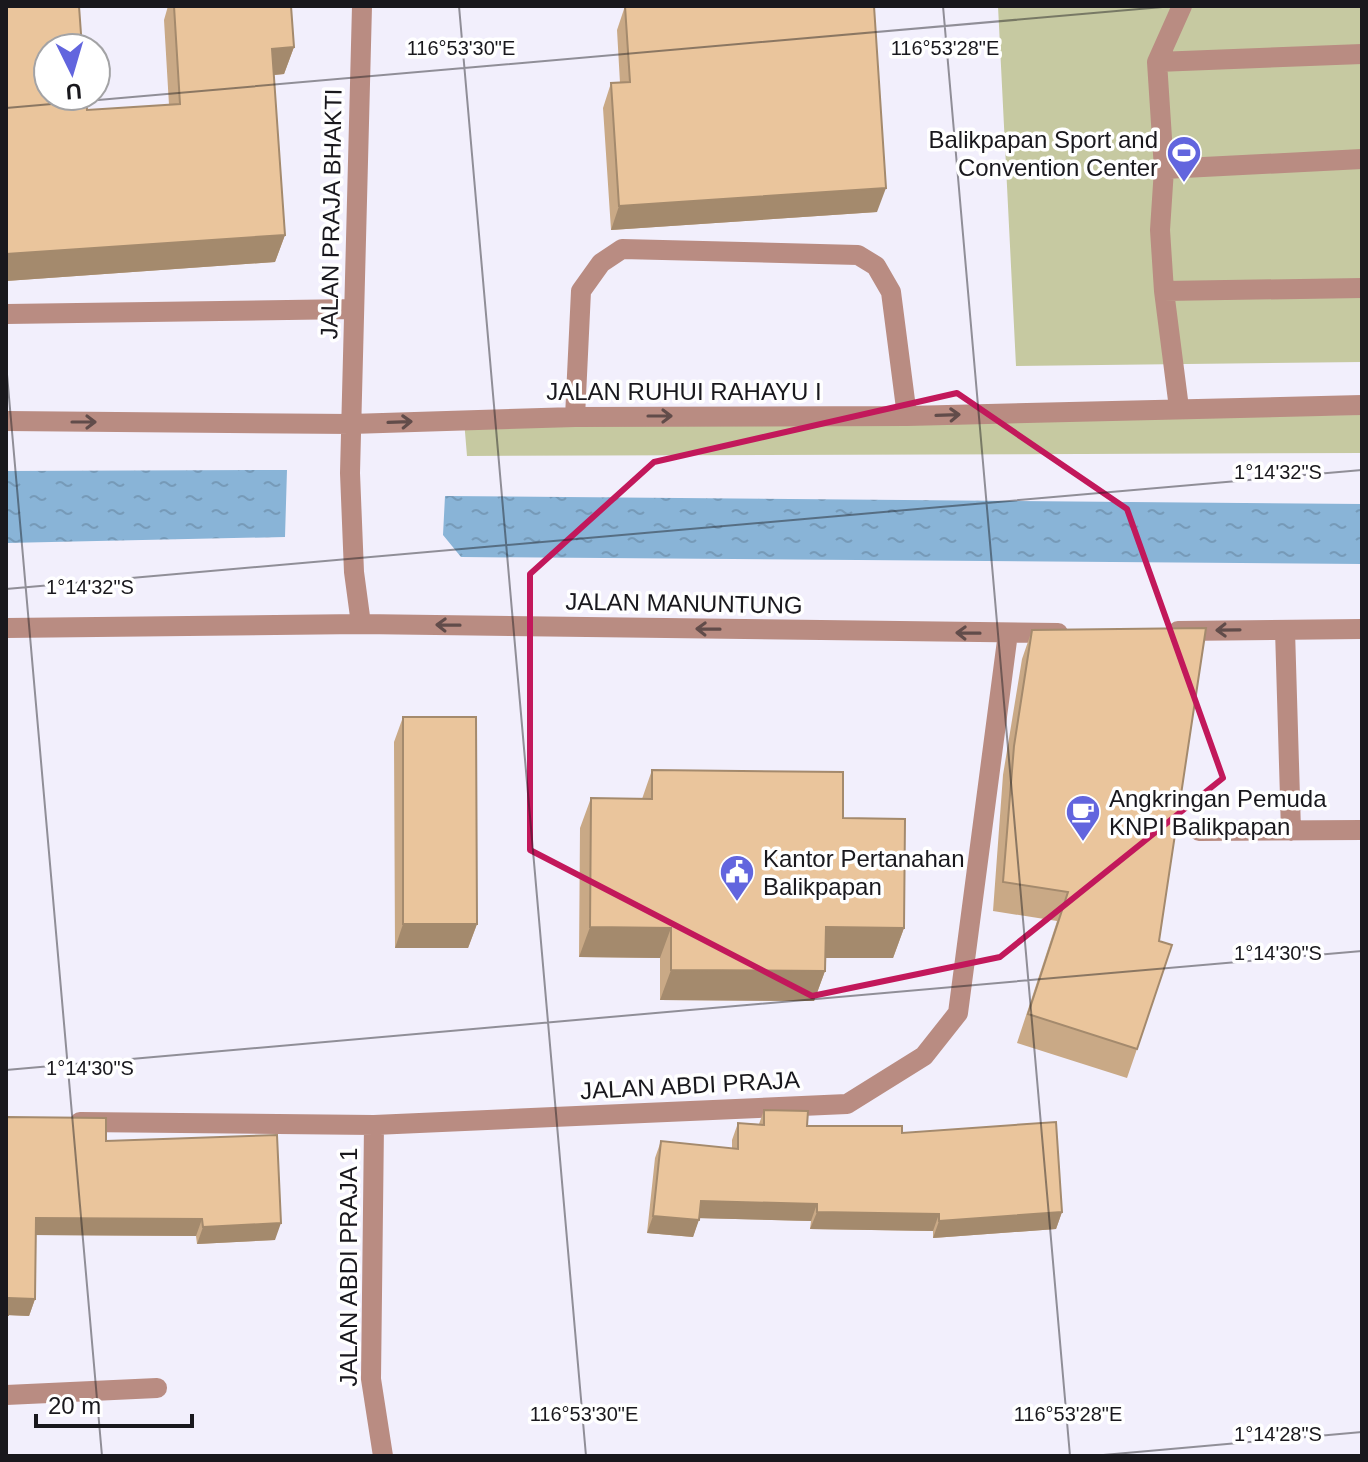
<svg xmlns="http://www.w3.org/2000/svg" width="1368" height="1462" font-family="Helvetica,sans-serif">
<defs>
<pattern id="water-ripples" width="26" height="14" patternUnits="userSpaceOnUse" patternTransform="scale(2)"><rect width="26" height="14" fill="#89b4d7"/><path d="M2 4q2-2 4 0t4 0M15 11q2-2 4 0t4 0" fill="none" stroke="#769ab8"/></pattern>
</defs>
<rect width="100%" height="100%" fill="#f2effc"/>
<path fill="#c6c9a1" d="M998,6H1362V362L1016,366Z
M1362,415V453L467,456L464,420Z"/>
<path fill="url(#water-ripples)" d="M287,470L285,537L6,543V471Z
M445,496L1362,504V564L461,557L443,535Z"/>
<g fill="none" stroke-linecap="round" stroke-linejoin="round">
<path stroke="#b98c82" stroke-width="20" d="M1157,62L1362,54
M1164,169L1362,159
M1164,291L1362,288
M6,314L354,309
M1179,408L1164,291L1160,230L1164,169L1157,62L1182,6
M575,417L581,291L601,263L622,249L858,255L876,266L891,292L907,416
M6,421L351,424L575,417L907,416L1362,405
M361,624L354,572L350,473L362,6
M6,628L361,624L1058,633
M1285,630L1291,831
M1178,631L1362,629
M1199,831L1362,830
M80,1122L374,1125L847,1104L924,1056L958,1013L1008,633
M374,1125L371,1379L383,1456
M6,1395L157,1388"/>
</g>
<path fill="#c9a986" d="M6,6L87,110L169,105L164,20L168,6H291L294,47L284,74L274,75L285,235L275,262L6,281Z
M625,6L877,212L611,230L603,108L611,83H620L617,30Z
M1032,630L1137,1049L1127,1078L1017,1043L1057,921L993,911L1003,775L1022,659Z
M403,717L477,924L468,948H395L394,742Z
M652,770L843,818L904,928L893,958H825V971L814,1001L660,1000V958L579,957L580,828L591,798L642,799Z
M764,1110L807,1126L902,1133L1062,1212L1056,1229L933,1238V1231L810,1229L811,1221L699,1218L693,1237L647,1233L655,1158L661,1141L732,1149V1140L738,1123L759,1124Z
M6,1117L106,1141L275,1240L197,1244L196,1236L36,1235L35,1299L29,1316L8,1315Z"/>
<path fill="#a48a6d" d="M294,47L284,74L263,76L272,49Z
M886,188L877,212L611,230L619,206Z
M285,235L275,262L6,281V254Z
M403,924H477L468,948H395Z
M590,927L671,928L660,958L579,957Z
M826,927L904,928L893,958H815Z
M671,970L825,971L814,1001L660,1000Z
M701,1201L817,1204L811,1221L695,1218Z
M817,1212L939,1214L933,1231L810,1229Z
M1062,1212L1056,1229L933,1238L939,1221Z
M653,1216L699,1220L693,1237L647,1233Z
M36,1218L202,1219L196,1236L30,1235Z
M281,1223L275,1240L197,1244L203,1227Z
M9,1298L35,1299L29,1316L6,1315Z"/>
<path fill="#eac59c" stroke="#a48a6d" stroke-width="2" d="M6,6H79L82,48H48V96H86L87,110L180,104L174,6H291L294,47L272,49L285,235L6,254Z
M625,6H874L886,188L619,206L611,83L630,82Z
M1206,628L1159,941L1172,945L1137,1049L1028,1014L1068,892L1003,882L1014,746L1032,630Z
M403,717H476L477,924H403Z
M652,770L843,772V818L905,819L904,928L826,927L825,971L671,970V928L590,927L591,798L652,799Z
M764,1110L808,1111L807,1126H902V1133L1056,1122L1062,1212L939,1221V1214L817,1212V1204L701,1201L699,1220L653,1216L661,1141L738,1149V1123L764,1125Z
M6,1117L106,1118V1141L277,1135L281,1223L203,1227L202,1219L36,1218L35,1299L9,1298L8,1315H6Z"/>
<defs><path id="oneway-shaft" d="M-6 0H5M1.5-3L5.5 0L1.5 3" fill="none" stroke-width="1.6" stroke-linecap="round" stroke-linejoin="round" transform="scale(2)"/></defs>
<g stroke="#614c4a">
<use href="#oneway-shaft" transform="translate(948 415) rotate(-2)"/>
<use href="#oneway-shaft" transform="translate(660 416)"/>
<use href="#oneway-shaft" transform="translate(84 422)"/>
<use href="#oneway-shaft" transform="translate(400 422) rotate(-2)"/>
<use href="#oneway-shaft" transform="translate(448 625) rotate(-179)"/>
<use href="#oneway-shaft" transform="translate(708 629) rotate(-179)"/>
<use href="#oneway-shaft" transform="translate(1228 630) rotate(179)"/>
<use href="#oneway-shaft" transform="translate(968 633) rotate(-179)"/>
</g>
<path fill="none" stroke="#c2185b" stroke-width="6" stroke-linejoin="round" d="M957,393L1127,509L1223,778L1000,957L812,996L530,850V574L654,462Z"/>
<path fill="none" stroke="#19181d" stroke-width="2" stroke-opacity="0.45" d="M459,6L586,1456M943,6L1070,1456M6,108L1174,6M6,363L102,1456M6,589L1362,470M6,1070L1362,951M1092,1456L1362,1432"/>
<defs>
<symbol id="stadium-pin" viewBox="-11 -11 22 30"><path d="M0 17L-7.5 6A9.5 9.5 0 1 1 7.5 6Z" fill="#6265de" stroke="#fff"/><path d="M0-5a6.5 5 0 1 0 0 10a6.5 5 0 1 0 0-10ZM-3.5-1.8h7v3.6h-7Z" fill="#fff"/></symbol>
<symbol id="cafe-pin" viewBox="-11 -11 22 30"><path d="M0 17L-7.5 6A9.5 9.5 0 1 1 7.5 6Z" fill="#6265de" stroke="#fff"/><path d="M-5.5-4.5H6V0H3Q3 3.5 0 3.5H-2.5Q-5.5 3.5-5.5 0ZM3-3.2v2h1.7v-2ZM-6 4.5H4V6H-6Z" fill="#fff"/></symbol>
<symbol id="civic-pin" viewBox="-11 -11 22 30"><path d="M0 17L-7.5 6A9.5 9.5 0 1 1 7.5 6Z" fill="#6265de" stroke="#fff"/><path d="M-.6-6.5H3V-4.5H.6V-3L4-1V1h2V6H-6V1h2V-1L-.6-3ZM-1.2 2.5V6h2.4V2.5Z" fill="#fff"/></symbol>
</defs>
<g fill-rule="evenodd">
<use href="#stadium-pin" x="1164" y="133" width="40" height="54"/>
<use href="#cafe-pin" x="1063" y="792" width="40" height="54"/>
<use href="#civic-pin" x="717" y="852" width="40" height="54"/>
</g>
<g text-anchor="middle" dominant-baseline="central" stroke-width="7" stroke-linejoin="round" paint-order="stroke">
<g font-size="24" fill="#19181d" stroke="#fff" text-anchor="start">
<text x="1158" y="139" text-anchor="end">Balikpapan Sport and<tspan x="1158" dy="28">Convention Center</tspan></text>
<text x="1109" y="798">Angkringan Pemuda<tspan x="1109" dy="28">KNPI Balikpapan</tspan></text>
<text x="763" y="858">Kantor Pertanahan<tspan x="763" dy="28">Balikpapan</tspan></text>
</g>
<g font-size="24" fill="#19181d" stroke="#fff">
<text transform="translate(331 214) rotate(-89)">JALAN PRAJA BHAKTI</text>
<text x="684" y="391">JALAN RUHUI RAHAYU I</text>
<text transform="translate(684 603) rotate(1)">JALAN MANUNTUNG</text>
<text transform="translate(690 1085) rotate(-3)">JALAN ABDI PRAJA</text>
<text transform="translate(348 1267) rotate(-90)">JALAN ABDI PRAJA 1</text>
</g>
</g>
<g font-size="20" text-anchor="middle" fill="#19181d" stroke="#fff" stroke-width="7" stroke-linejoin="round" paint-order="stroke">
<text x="461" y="55">116°53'30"E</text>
<text x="945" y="55">116°53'28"E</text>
<text x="1278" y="479">1°14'32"S</text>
<text x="90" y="594">1°14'32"S</text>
<text x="1278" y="960">1°14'30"S</text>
<text x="90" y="1075">1°14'30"S</text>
<text x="584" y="1421">116°53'30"E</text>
<text x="1068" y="1421">116°53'28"E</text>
<text x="1278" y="1441">1°14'28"S</text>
</g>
<rect width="1368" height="1462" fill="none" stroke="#19181d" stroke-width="16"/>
<g transform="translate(72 72) rotate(175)"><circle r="38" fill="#ffffff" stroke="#a3a3a5" stroke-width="2"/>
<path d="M0-6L14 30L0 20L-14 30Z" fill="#6265de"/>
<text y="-12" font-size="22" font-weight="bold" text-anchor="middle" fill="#19181d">U</text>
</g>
<path d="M36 1414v12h156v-12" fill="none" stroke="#19181d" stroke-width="4"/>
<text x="48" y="1414" font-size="24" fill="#19181d" stroke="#ffffff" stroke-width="6" paint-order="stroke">20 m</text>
</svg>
